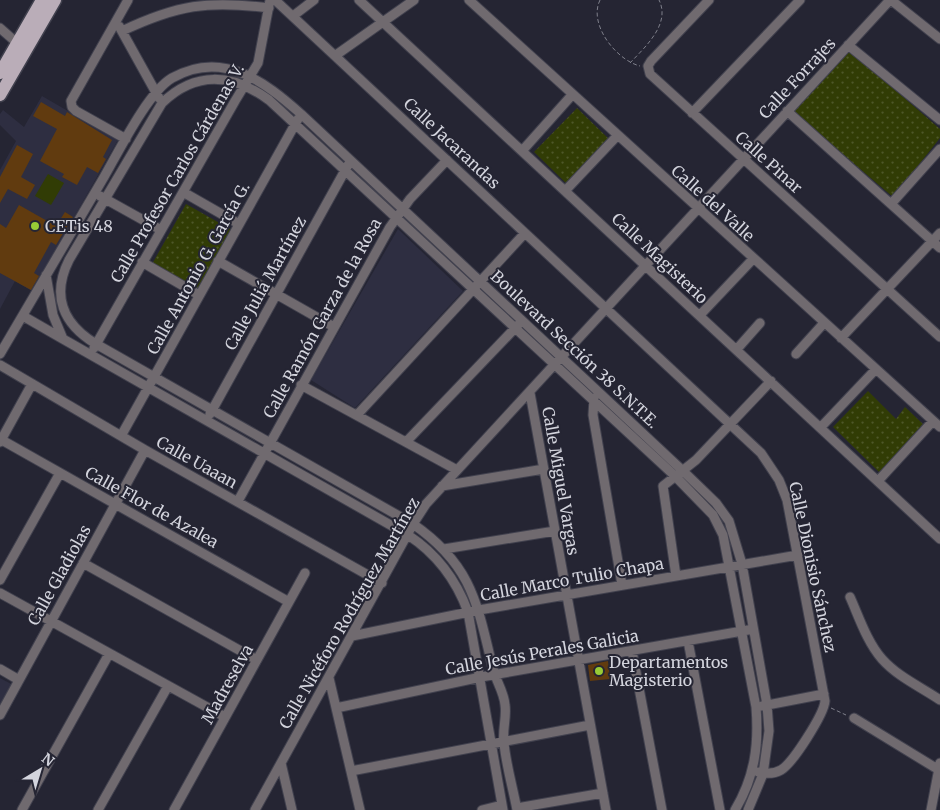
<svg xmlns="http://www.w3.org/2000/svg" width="940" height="810" font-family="Merriweather,serif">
<defs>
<pattern id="park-dots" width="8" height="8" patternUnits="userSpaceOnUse" patternTransform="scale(1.25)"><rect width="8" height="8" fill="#313c05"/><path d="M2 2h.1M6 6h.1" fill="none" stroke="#4e5729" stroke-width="1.8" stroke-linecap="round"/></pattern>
</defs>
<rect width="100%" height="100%" fill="#252533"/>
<path fill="#2e2e41" d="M42,96L118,140L32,291L15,281L0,309V170L16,141L0,125V114L3,110L24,127Z
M398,229L463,291L355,408L311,380Z
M0,678L13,685L0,707Z"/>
<path fill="#313c05" d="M48,174L64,183L51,205L35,196Z"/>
<path fill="url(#park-dots)" d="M849,50L940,129V138L893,197L792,111Z
M577,108L610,140L566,183L534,152Z
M186,204L232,230L199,291L152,264Z
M868,391L896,419L905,407L923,424L880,473L833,427Z"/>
<path fill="#613b0f" d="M41,102L65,116L67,112L112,140L103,157L106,159L98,173L87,167L77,185L62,177L64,174L40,161L57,129L33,116Z
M17,145L33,154L21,177L35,185L27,199L8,189L0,203V177Z
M19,205L56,226L65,212L73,217L56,245L51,242L34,273L39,276L31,290L0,273V224L6,228Z
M608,661L610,679L590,681L588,665Z"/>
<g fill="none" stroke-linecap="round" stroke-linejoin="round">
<defs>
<path id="street" d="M275,0L761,453L779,480L787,500L825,701C824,714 793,763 781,770C774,774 766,774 758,772
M359,0L940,539
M469,0L940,427
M709,0L651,61L648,66L650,74L940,337
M891,0L940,39
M293,16L314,0
M119,26L159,98
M0,28L17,43
M122,31C177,5 208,0 269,8
M848,45L940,120
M336,55L414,0
M787,111L940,248
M692,113L800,0
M126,139L76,111L72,107L71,101L128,0
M522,151L572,95
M565,191L617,136
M183,192L239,224
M100,196L161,230
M891,204L940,149
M218,261L334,327
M142,262L199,295
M46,275L53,315L63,339L408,535C437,554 456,579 468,612L503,810
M700,315L753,259
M23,316L63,339
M841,338L940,233
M94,348L235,101L258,63L270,0
M737,349L760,323
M0,354C35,295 69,236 104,177C119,151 148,92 172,78C223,49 265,82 301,114L683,471L716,503L729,521L742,564L767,705L769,731L763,774L748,810
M796,354L824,323
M0,365L145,450L382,583
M301,385L457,470
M530,393L606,810
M594,398L593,415L622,585
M210,414L348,165
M357,415L525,233
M821,427L876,369
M121,436L298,119
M0,439L289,602
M0,442L32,384
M406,442L518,325
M878,481L933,421
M442,486L544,469
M238,501L390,227L410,199L447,160
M444,549L555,531
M83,563L257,660
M676,576L663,486L696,460L771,381
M0,580L60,473
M0,593L225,717
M850,597C859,617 867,642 882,659C898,677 921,687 940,700
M352,636L479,610L798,555
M688,641L720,810
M632,651L662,810
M0,669L19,680
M329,678L360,810
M762,706L824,694
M336,708L481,677L748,630
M0,715L145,450
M854,718L939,770
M281,763L292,810
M351,771L590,725
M517,808L603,793
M22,810L109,654
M98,810L168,686
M174,810L305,573
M255,810L413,524L426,504L890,0
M482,810L502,805
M517,810C513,788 506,765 504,743C502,730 507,717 505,705C504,692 496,681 493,669C477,603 472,565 413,524L96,344C63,324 51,296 69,260L162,103C195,71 232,73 269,100L675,476L713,515L723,535L756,707C759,744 755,777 735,810
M931,810L940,763"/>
<path id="primary" d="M0,73L42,0
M0,95L55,0"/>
</defs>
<use href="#street" stroke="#41414e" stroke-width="11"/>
<use href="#primary" stroke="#41414e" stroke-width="15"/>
<path stroke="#7f808b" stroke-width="1" stroke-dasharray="4 2.5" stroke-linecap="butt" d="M600,0C588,24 616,60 640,66
M630,63C645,47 671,24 659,0
M831,708L846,715"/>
<use href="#street" stroke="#706a6f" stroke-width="9"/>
<use href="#primary" stroke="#baadb8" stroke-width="12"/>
</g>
<g fill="#98cb36" stroke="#252533" stroke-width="2">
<circle cx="35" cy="226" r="5"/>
<circle cx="599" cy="671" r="5"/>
</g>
<g text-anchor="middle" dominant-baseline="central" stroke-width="4" stroke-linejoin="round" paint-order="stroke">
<g font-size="16" fill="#d3d4dd" stroke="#252533">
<text transform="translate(797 78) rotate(-47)">Calle Forrajes</text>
<text transform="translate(452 143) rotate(43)">Calle Jacarandas</text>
<text transform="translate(769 162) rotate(42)">Calle Pinar</text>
<text transform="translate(177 173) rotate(-60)">Calle Profesor Carlos Cárdenas V.</text>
<text transform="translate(713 203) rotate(42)">Calle del Valle</text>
<text transform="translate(660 258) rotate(43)">Calle Magisterio</text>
<text transform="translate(198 268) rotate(-61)">Calle Antonio G. García G.</text>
<text transform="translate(265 283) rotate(-61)">Calle Juliá Martínez</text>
<text transform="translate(322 318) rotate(-61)">Calle Ramón Garza de la Rosa</text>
<text transform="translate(575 349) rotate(43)">Boulevard Sección 38 S.N.T.E.</text>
<text transform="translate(197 462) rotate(29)">Calle Uaaan</text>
<text transform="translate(561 481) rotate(80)">Calle Miguel Vargas</text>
<text transform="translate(152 507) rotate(29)">Calle Flor de Azalea</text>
<text transform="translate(813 567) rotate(78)">Calle Dionisio Sánchez</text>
<text transform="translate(59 575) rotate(-61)">Calle Gladiolas</text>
<text transform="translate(572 579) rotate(-10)">Calle Marco Tulio Chapa</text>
<text transform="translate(349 613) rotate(-60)">Calle Nicéforo Rodríguez Martínez</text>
<text transform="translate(542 652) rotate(-10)">Calle Jesús Perales Galicia</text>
<text transform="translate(227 684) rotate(-61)">Madreselva</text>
</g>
<g font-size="16" fill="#d3d4dd" stroke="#252533" text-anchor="start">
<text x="45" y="226">CETis 48</text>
<text x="609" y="662">Departamentos<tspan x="609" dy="18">Magisterio</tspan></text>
</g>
</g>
<g transform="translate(40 770) rotate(38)" stroke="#252533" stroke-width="4" paint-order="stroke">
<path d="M0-4L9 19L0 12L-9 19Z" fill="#d3d4dd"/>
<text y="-8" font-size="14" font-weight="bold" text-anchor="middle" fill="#d3d4dd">N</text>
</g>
</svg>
